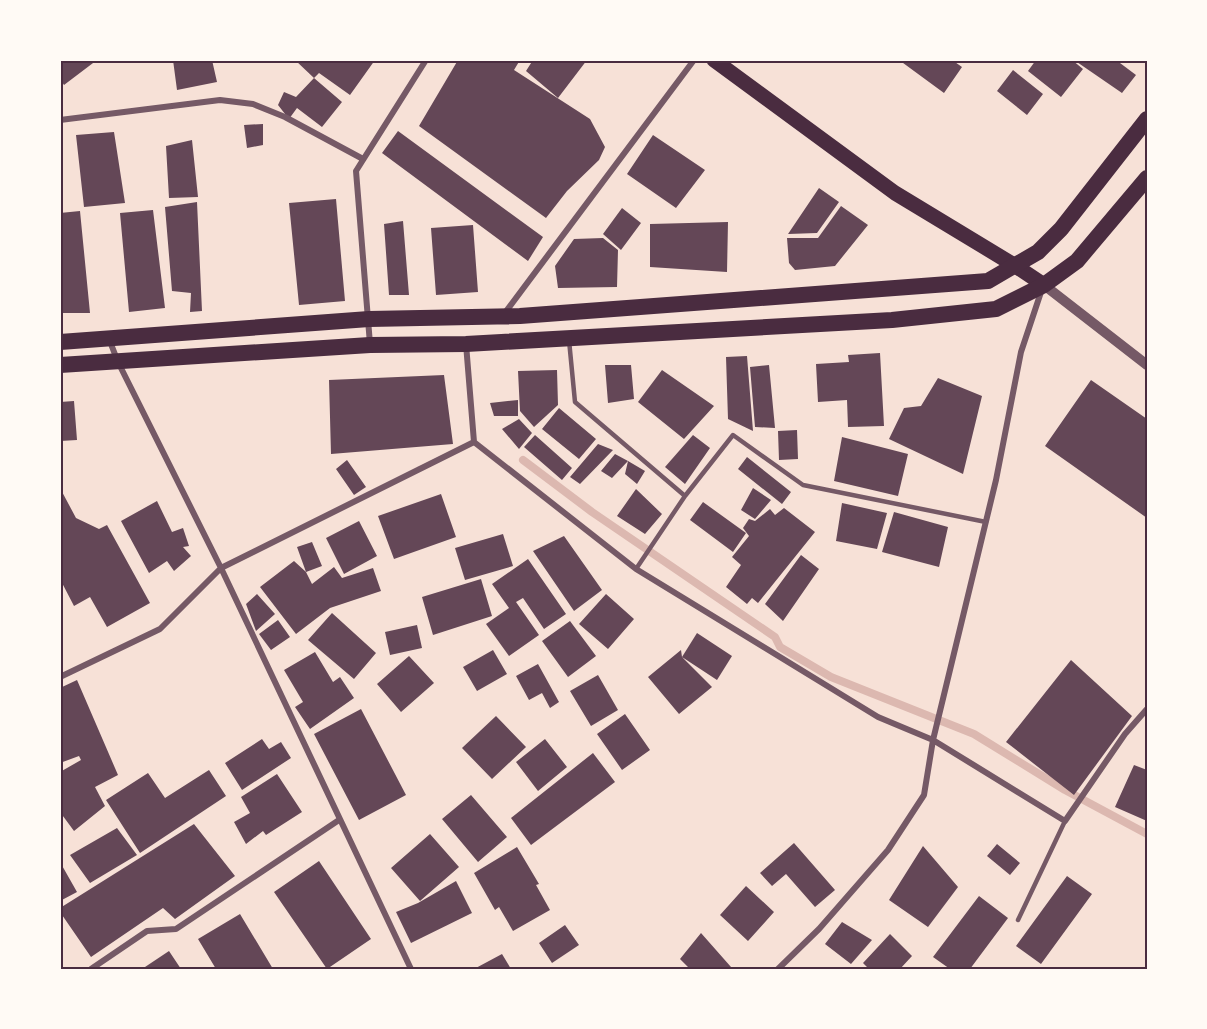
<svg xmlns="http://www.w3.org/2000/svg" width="1207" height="1029" font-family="Barlow,sans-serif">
<rect width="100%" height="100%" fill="#f7e1d7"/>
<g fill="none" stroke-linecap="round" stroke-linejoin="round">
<path stroke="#dcb8b0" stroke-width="8" d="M523,460L592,512L775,637L780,647L831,677L974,734L1065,790L1147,834"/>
</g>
<path fill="#644757" d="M60,60H97L64,85L60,79Z
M173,60H212L217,82L177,90Z
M295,60H375L350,95L319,73L314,78Z
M458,60H520L514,70L590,119L605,147L599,160L567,191L546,218L419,126Z
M533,60H587L558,98L526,71Z
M899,60H952L962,67L944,93Z
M1036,60H1072L1083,69L1061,97L1028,71Z
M1074,60H1116L1136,75L1122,93Z
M1013,70L1043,94L1027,115L997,91Z
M314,78L342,102L322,127L297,108L289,119L278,105L284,92L296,97Z
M263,124V145L247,148L244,125Z
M398,131L543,237L528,261L382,153Z
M114,132L125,203L84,207L76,135Z
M653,135L705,170L676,208L627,174Z
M192,140L198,197L169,198L166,146Z
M819,188L839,202L817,233L788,234Z
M336,199L345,301L299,305L289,203Z
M197,202L202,311L190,312L191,293L172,291L165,207Z
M841,206L868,225L835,266L795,270L789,263L787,238H818Z
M622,208L641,223L621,250L603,234Z
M153,210L165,308L129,312L120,213Z
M80,211L90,313H60V213Z
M403,221L409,295H389L384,224Z
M728,222L727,272L650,267V224Z
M473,225L478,292L436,295L431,228Z
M603,238L618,250L617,287L558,288L555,266L574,239Z
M880,353L884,426L848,427L847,400L818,402L816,364L849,362L848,355Z
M747,356L753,431L728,419L726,357Z
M605,365H631L634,399L608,403Z
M769,365L775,428L755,427L750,367Z
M557,370L558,405L534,427L520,411L518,371Z
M662,370L714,406L684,439L638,402Z
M444,375L453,444L331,454L329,380Z
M938,378L982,396L963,474L889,439L904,408L921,406Z
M1091,380L1147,419V518L1045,446Z
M518,400V416H494L490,403Z
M74,401L77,440L60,441V402Z
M559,408L596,439L579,459L542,429Z
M519,419L532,433L519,449L502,429Z
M797,430L798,459L779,460L778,431Z
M535,435L572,468L562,480L524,447Z
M693,435L710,448L685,484L665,467Z
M842,437L908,454L898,496L834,481Z
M598,444L613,450L580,484L570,477Z
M615,454L628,461L612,478L601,471Z
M747,457L791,492L782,504L738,469Z
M347,460L366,487L354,495L336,469Z
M628,461L645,471L637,484L625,474Z
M60,488L76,518L99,529L107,525L150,603L107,627L90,597L74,606L60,579Z
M753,488L771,500L755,519L741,510Z
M636,489L662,514L645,534L617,516Z
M441,494L456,537L394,559L378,516Z
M157,501L172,532L183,528L189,546L183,547L191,556L174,571L167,561L149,573L121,521Z
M703,502L746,533L733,552L690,520Z
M842,503L887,513L877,549L836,541Z
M784,508L815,532L758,603L752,598L747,604L726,587L741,565L732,557L749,536L743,528L749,519L755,521L770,509L775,515Z
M894,512L948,527L939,567L882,552Z
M359,521L377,556L344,574L326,538Z
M503,534L513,566L465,580L455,548Z
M564,536L602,590L574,611L533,551Z
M312,542L322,566L306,572L297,547Z
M801,555L819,569L783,621L765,604Z
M528,559L566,614L544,629L523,598L516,602L539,635L509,656L486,624L509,608L492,584Z
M294,561L306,572L312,584L334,567L342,578L373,568L381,591L330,608L296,634L260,587Z
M481,579L492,616L433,635L422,597Z
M257,594L275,614L256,631L246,604Z
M606,594L634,619L608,649L579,624Z
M332,613L376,653L354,679L308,640Z
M278,620L290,637L271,650L259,634Z
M570,621L596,656L568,677L542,641Z
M417,625L422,648L390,655L385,632Z
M697,633L732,656L717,680L682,657Z
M493,650L507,674L477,691L463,667Z
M681,650L682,657L712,687L679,714L648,677Z
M315,652L333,682L340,677L354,698L310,729L295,707L303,702L284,670Z
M409,656L434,683L401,712L377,684Z
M1071,660L1132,716L1074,795L1006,742Z
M538,664L559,702L550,708L542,693L529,700L516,676Z
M598,675L618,710L591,726L570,691Z
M77,680L118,775L95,787L105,806L74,831L60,812V806L63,804L60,798V772L81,760L79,756L60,763V688Z
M361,709L406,795L359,820L314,734Z
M625,714L650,750L622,770L597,734Z
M496,716L526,747L492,779L462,748Z
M262,739L269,749L281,742L291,758L242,790L225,763Z
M545,739L567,767L538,791L516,762Z
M593,753L615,782L531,845L511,818Z
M1134,765L1147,770V821L1115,807Z
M209,770L226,796L140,853L106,800L148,773L165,798Z
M277,774L302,812L266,835L263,831L246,844L234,822L250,813L241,797Z
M471,795L507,837L478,862L442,819Z
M194,824L235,876L175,919L163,908L91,957L60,912V908Z
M117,828L137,855L90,883L70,855Z
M430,834L459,867L420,901L391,868Z
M794,843L835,890L815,907L786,874L772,886L760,873Z
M997,844L1020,863L1010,875L987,856Z
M923,846L958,887L928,927L889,900Z
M517,847L539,884L536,885L550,910L513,931L499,907L495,910L474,873Z
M319,861L371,939L327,969L274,892Z
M60,862L77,892L60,901Z
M1067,876L1092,894L1041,964L1016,946Z
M456,881L472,913L411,943L396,912L418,903Z
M746,886L774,912L748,941L720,915Z
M979,896L1008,918L970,969H950L933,957Z
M240,914L273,969H216L198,939Z
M842,922L872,940L851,964L825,944Z
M565,925L579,945L552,963L539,943Z
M701,933L731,967L728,969H690L680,959Z
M890,934L912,956L900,969H869L863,963Z
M169,951L181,969H142Z
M502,954L511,969H474Z"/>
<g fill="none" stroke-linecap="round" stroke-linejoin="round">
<path stroke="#755966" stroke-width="4.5" d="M569,340L575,402L685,496L733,435L803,485L986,522
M636,569L685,496
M1018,920L1065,821"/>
<path stroke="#755966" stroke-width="6" d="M60,120L220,100L253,104L285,117L363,159
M504,314L694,60
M109,339L118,362L221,568L411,969
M370,344L356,171L426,60
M466,344L474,442L636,569L878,717L933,740L1065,821L1125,734L1147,709
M60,677L160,629L221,568L474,442
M91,969L147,931L176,929L339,820
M778,969L819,929L888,850L924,795L933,740L996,480L1021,352L1042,289"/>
<path stroke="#755966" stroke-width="10" d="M1044,285L1147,365"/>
<path stroke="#4a2c40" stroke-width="15" d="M714,60L895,193L1014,265L1044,285"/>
<path stroke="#4a2c40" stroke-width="16" d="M60,342L369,319L520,316L988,281L1038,252L1061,229L1147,119
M60,365L370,345L466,344L892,320L996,309L1044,285L1077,261L1147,178"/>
</g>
<rect width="1207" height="1029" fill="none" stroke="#fffaf5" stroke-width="123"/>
<rect x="62" y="62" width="1084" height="906" fill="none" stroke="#4a2c40" stroke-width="2"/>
</svg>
